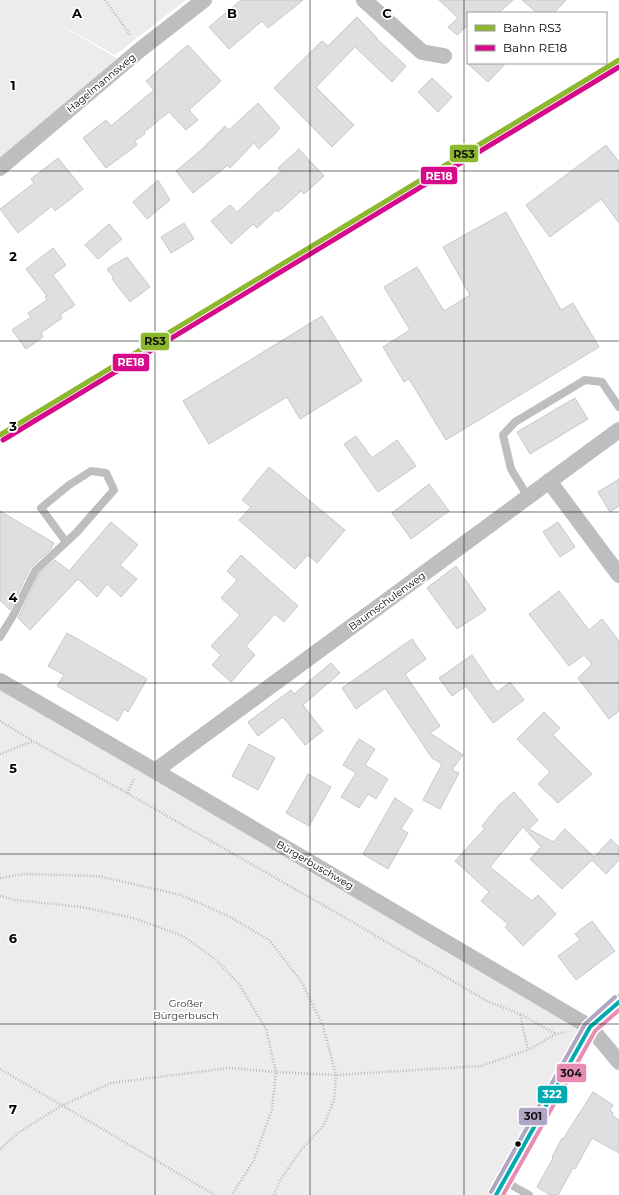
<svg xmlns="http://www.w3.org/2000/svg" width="619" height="1195" font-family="Montserrat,sans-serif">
<rect width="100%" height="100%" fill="#fff"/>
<path fill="#ececec" d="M0,0H186L115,55L43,15L125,63L0,170Z
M0,688L590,1027L496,1195H0Z"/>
<path fill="#dfdfdf" stroke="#c7c7c7" d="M241,0H303L268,28L262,21L229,49L209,27Z
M439,0H513L499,13H468V27L467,26L457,35L448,27L458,18Z
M522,0H566L554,13H537Z
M357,17L377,38V39L406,66L392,82L355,47L316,87L354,125L332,147L274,88L322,41L328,46Z
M188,45L221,81L189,110L198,120L186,130L169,112L144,132L145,134L135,141L137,145L106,168L83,138L106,120L111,126L154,90L146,81Z
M467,63H506L488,82Z
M432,78L452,97L438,112L418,92Z
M258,103L280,128L277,131V132L259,149L254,143L230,168L228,165L193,193L176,171L200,151L225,126L229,130Z
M606,145L619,162V223L601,199L550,237L526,205Z
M299,149L324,176L304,194L301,191L278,212L276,210L257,228L253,224L231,244L211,221L230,205L237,212L281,171L278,168Z
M58,158L83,189L55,211L52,206L18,233L0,209L34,183L31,179Z
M158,180L170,200L147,219L133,202Z
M506,212L561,310L573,303L599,347L446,440L409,379L404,382L383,347L410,330L384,287L417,267L444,311L470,295L443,247Z
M184,223L194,239L171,253L161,237Z
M109,224L122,239L98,259L85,245Z
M53,248L66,265L53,275L75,305L60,315L62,318L41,333L43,337L26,349L12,330L31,317L28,313L47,300L45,297L47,296L26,269Z
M127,257L150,287L130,302L112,279L114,278L107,269Z
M322,316L362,381L300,419L287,397L209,444L183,401Z
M575,398L588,419L530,454L517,432Z
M356,436L372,458L397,440L416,466L378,492L344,444Z
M269,467L345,530L317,563L308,555L295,569L239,520L251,507L242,500Z
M619,479V506L610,512L598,492Z
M429,484L449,511L411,539L392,513Z
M0,511L54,543L50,550L30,568L10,610L0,600Z
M111,522L138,545L120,565L137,579L121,597L107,584L97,597L78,579L30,630L18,618L39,574L55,560L69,571Z
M558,522L575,547L560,557L543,532Z
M241,555L298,606L284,622L275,614L246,646L255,655L231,682L212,665L221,655L211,646L240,615L221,598L237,580L227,571Z
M456,566L486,610L457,629L427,588Z
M559,591L589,630L602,619L619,641V711L609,719L578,678L592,664L584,655L569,666L529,614Z
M67,633L147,679L128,712L124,709L118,721L57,686L64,675L48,666Z
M412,639L426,659L405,674L440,726L430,733L463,755L452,770L459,773L440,809L423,800L442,764L432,758L385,688L356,709L342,688Z
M472,655L497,692L510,682L524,700L493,723L466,686L452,696L439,678Z
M331,663L340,673L303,705L323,731L305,745L283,717L258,736L248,722L291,690L294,694Z
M544,712L560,728L553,735L592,774L558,803L538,784L550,772L517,739Z
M359,739L375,749L365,765L388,779L376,799L368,794L359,808L341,797L356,773L343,765Z
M249,744L275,758L258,790L232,776Z
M308,774L331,787L309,826L286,813Z
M514,792L538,820L529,829L553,842L565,829L594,857L611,839L619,847V860L606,874L592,860L562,889L530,859L541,847L523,827L490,867L532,901L538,895L556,914L523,946L505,927L508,924L481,901L489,892L455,861L485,828L482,826L499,805Z
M395,798L413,810L401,829L408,833L388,869L363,854Z
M592,921L615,951L576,980L558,956L580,940L575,934Z
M593,1092L613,1105L610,1110L613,1113L612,1115L619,1120V1153L592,1138L575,1169L573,1168L558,1195H550L537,1187L553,1158L552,1157L562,1138L563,1139Z"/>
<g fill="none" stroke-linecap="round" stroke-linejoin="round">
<path stroke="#b9b9b9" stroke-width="2.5" stroke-dasharray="1 2" stroke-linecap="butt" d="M105,0L131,36
M0,721L33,741
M0,754L33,741L127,793L344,917L487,1001L520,1014L556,1034
M127,793L135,777
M0,878L25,874L98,876L181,895L230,917L269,940L301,981L323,1026L336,1075L334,1100L324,1125L302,1149L282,1177L274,1195
M0,896L15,900L82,907L133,918L183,936L215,959L239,984L266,1029L276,1072L272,1109L254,1160L232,1195
M520,1015L528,1050
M0,1069L215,1195
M0,1149L18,1133L61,1106L111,1083L229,1068L276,1072L336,1075L481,1066L528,1050L556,1034L566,1032"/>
<path stroke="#bebebe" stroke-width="8" d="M528,497L511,469L503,435L515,422L585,380L602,382L619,407
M0,637L14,614L35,571L76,533L114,490L106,473L91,471L69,485L41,508L66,542
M504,1181L529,1195"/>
<path stroke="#bebebe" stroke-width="16" d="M364,0L422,52L444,56
M0,168L141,49L204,0
M549,481L619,575
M0,681L150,768L590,1027L619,1062
M155,771L619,430
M496,1195L590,1027L619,1002"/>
<defs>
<path id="bus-1" d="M496,1195L590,1027L619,1002"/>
<path id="bus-2" d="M503,1195L595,1031L619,1010"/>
<path id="bus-3" d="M491,1192L585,1024L615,997"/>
</defs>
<use href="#bus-1" stroke="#fff" stroke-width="7"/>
<use href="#bus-2" stroke="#fff" stroke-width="7"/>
<use href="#bus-3" stroke="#fff" stroke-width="7"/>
<use href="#bus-1" stroke="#00aab0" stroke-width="4"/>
<use href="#bus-2" stroke="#e78cb3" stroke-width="4"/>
<use href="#bus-3" stroke="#b0a5c3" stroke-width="4"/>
<defs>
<path id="rail-1" d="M0,435L619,60"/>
<path id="rail-2" d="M3,440L619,67"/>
</defs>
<use href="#rail-1" stroke="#fff" stroke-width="8"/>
<use href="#rail-2" stroke="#fff" stroke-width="8"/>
<use href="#rail-1" stroke="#8db72d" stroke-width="5"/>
<use href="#rail-2" stroke="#d7098b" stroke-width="5"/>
</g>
<path fill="none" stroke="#000" stroke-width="1" stroke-opacity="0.55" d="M155,0V1195M310,0V1195M464,0V1195M0,171H619M0,341H619M0,512H619M0,683H619M0,854H619M0,1024H619"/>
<circle fill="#000" stroke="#fff" stroke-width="1.5" cx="518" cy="1144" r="3.5"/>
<g text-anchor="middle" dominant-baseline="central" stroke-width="3.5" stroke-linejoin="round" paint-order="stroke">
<g font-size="10" fill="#000" stroke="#fff">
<text transform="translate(101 83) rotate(-40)">Hagelmannsweg</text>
<text transform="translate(387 601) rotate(-36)">Baumschulenweg</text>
<text transform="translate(315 865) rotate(30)">Bürgerbuschweg</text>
</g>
<g font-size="10" fill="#333" stroke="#fff">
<text x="186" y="1003">Großer<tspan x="186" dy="12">Bürgerbusch</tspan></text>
</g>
</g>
<g font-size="13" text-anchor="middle" font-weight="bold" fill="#000" stroke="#fff" stroke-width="3.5" stroke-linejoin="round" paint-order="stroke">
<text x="77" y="18">A</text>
<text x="232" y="18">B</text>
<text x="387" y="18">C</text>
<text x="13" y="90">1</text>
<text x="13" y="261">2</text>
<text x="13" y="431">3</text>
<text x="13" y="602">4</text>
<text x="13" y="773">5</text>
<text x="13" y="943">6</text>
<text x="13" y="1114">7</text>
</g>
<g stroke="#fff" stroke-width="1.5">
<rect x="449" y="144" width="30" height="19" rx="4" fill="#8db72d"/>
<rect x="420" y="166" width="38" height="19" rx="4" fill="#d7098b"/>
<rect x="140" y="332" width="30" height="19" rx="4" fill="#8db72d"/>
<rect x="112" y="353" width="38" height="19" rx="4" fill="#d7098b"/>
<rect x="556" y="1063" width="31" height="20" rx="4" fill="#e78cb3"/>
<rect x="537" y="1085" width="31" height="19" rx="4" fill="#00aab0"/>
<rect x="518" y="1107" width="30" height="19" rx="4" fill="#b0a5c3"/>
</g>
<g font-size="11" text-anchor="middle" font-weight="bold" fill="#fff">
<text x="439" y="180">RE18</text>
<text x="131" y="366">RE18</text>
<text x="552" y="1098">322</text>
</g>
<g font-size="11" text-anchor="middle" font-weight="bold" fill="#111">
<text x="464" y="158">RS3</text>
<text x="155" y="345">RS3</text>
<text x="571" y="1077">304</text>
<text x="533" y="1120">301</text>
</g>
<rect x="467" y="12" width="140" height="52" fill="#ffffff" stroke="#999999"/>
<rect x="475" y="25" width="20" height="6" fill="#8db72d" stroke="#999999"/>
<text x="503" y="32" font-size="12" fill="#000000">Bahn RS3</text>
<rect x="475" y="45" width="20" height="6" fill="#d7098b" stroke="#999999"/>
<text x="503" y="52" font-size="12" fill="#000000">Bahn RE18</text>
</svg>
